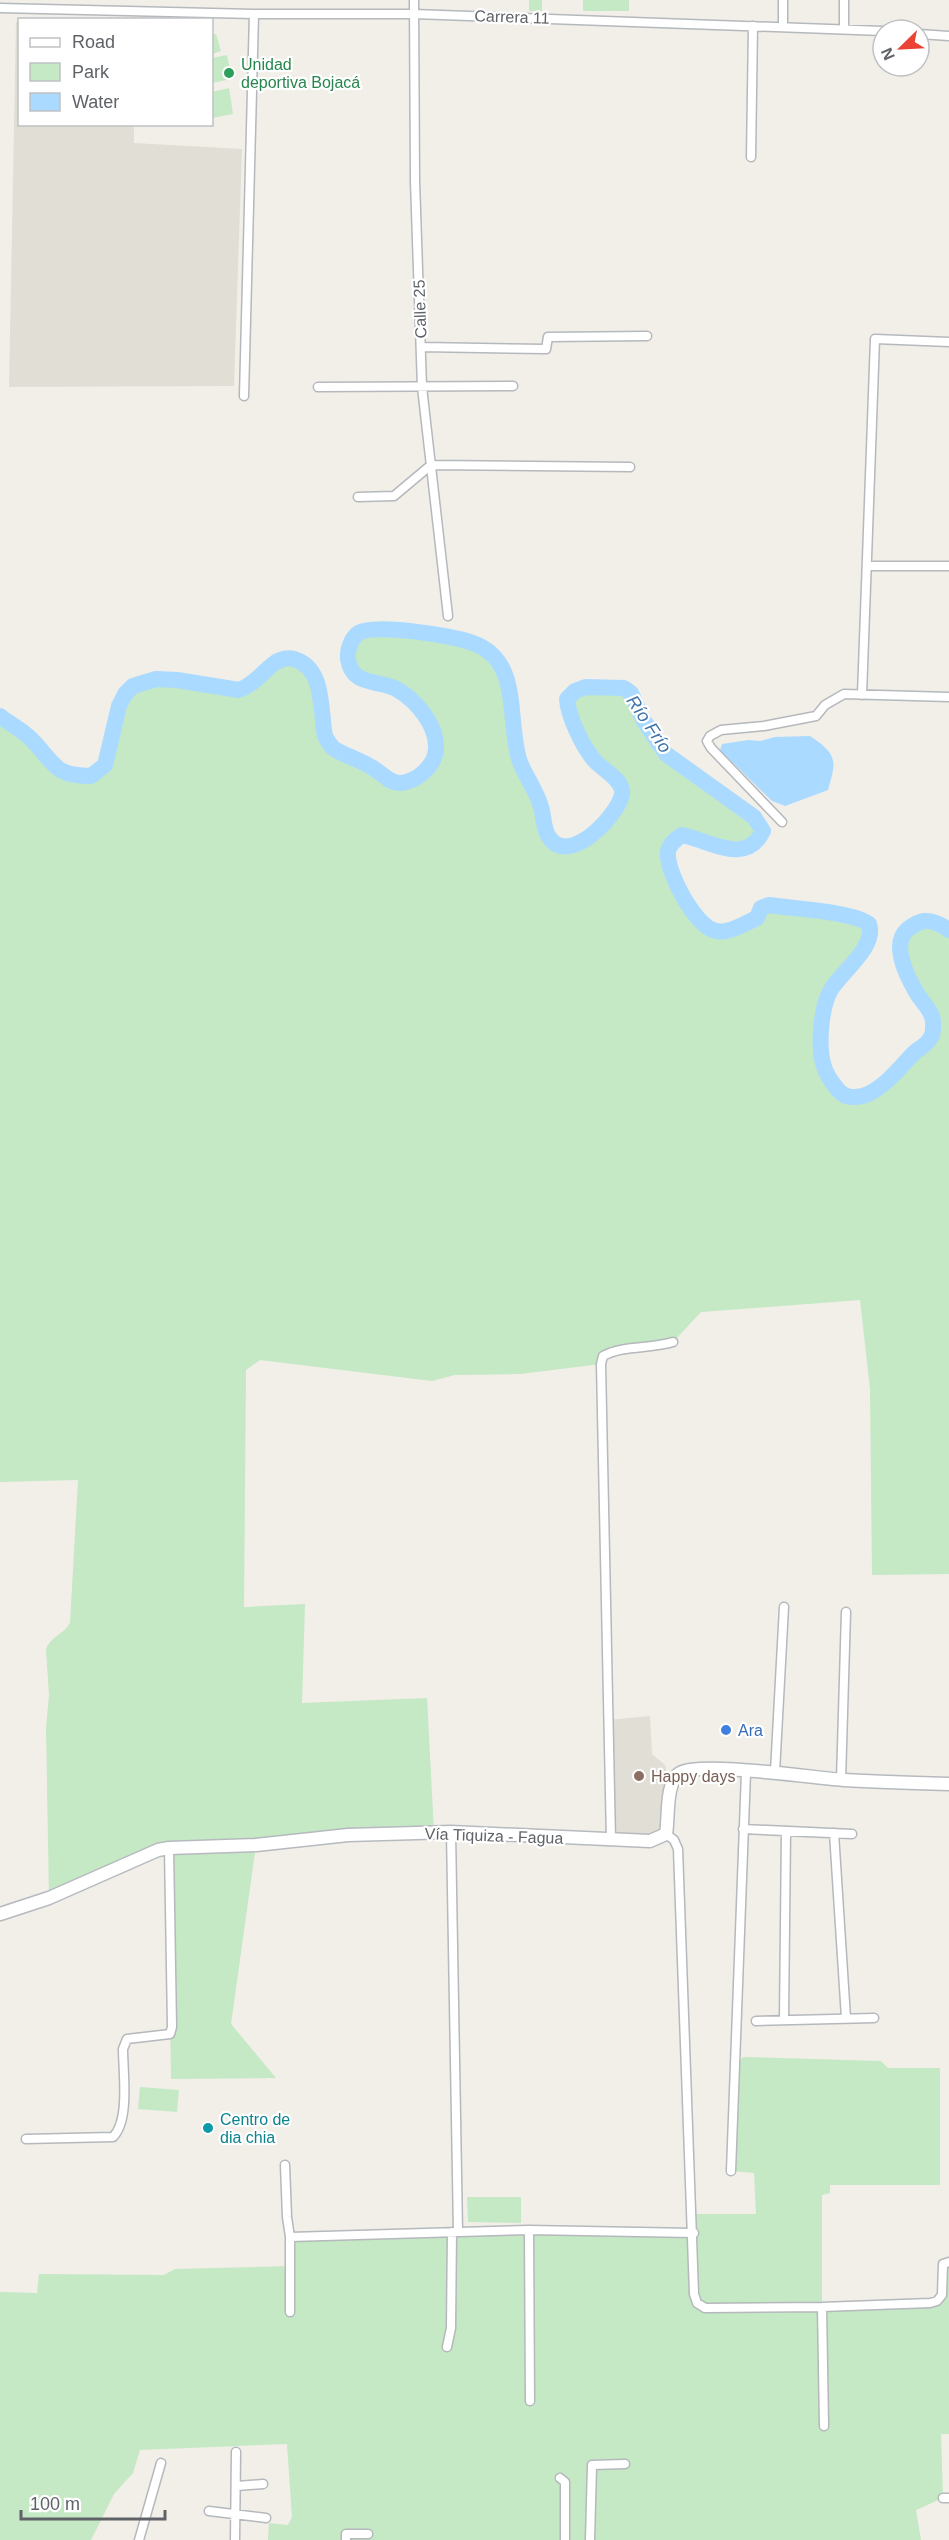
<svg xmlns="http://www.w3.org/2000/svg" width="949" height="2540" font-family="Arial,sans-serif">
<rect width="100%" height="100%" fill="#f1efe8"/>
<path fill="#e1ded6" d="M16,22H20V124L134,125V143L242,149L234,386L9,387Z
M650,1716L652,1754L665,1765L671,1788L666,1834L611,1841L608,1720Z"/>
<path fill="#c5e8c5" d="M529,0H542V11H529Z
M583,0H629V11H583Z
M216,34L221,51L212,54V35Z
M227,55L232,79L212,83V58Z
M229,88L233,114L212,118V92Z
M373,628C405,631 473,631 496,656C517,679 510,734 520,762C524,772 532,780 536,790C541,803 542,829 550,839C573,868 612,815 622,797C622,779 604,772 594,760C584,748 568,715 567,699L575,691L586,687L624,688L631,693L644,721L666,754L754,817L763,831C746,866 711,841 682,835C676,839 669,844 668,852C666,872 694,922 713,930C726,935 745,923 757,918L761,908L769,905C793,909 852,911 869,924C877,946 842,972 832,988C821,1004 818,1044 823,1063C825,1072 831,1080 836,1087C844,1097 856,1099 868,1094C887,1085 901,1066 915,1052C920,1048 926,1045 929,1040C932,1037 933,1032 933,1028C935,1012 923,1004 916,992C907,976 890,944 908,929C912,926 918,922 924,921C933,920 942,925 949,930V1574L872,1575L870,1389L860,1300L701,1312L673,1342L611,1352L601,1364L520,1374L455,1375L432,1381L260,1360L246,1370L244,1607L305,1604L302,1703L427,1698L434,1832L256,1845L231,2024L276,2078L171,2079L168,1848L49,1898L46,1728L49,1695L46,1649C50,1637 64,1634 70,1623L78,1480L0,1482V716C10,724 22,730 31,738C55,763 53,776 91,776L105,765L119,706L125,694L133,686L156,679L177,680L239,690C254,685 263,671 276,662C282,659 287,657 294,659C325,668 320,710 325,736C334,755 360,759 377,770C381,773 384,777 387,779C413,795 448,755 433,729C426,715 411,696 396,689C380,681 357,686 350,665C343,646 356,632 373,628Z
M743,2057L881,2061L888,2068H940V2185H830V2193L822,2195V2307L930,2303L942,2295L941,2269L949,2262V2434H941L943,2498L916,2510L921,2540H268L269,2523L288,2525L292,2517L287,2444L140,2450L133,2473L114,2494L91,2540H0V2292L37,2293L39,2274L164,2275L175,2269L290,2266V2237L452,2232L693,2233V2214H756L754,2173L731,2171L734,2069Z
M140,2087L179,2090L177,2112L138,2109Z
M467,2197H521V2223L468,2222Z"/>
<path fill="#aadaff" d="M810,736C837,754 837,760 828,790L785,806L772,801L720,750L722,744L748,740L760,741L775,737Z"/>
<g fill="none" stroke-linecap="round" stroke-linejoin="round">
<path stroke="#aadaff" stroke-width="16" d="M0,716C10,724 22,730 31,739C55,763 53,776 91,776L105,765L119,706L125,694L133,686L156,679L177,680L239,690C254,685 263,671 276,662C282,659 287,657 294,659C325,668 320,710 325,736C328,742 330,746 336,750C350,758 367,762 380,773C386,777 391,783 400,783C417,782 436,765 436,748C437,726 417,701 398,690C381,679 352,688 348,659C347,650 351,640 357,634C371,622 455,636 473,643C523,661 506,721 520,762C525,776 536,789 541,807C544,816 543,829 549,837C570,870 626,807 622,790C619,777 603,770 595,761C583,748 568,716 567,699L575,691L586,687L624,688L631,693L644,721L666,754L754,817L763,831C746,866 711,841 682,835C676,839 669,844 668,852C666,872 694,923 713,930C726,936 745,923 757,918L761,908L769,905C793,909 852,911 869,924C877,946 842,972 832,988C821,1004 818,1044 823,1063C825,1073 832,1083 839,1091C846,1099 859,1098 868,1094C887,1085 901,1066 915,1052C920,1048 926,1045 929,1040C932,1037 933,1032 933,1028C935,1012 923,1004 916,992C907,976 890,944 908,929C912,926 918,922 924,921C933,920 942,925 949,930"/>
<defs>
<path id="street" d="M414,0L415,181L422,387L448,616
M0,8L254,14H414L883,31
M783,27V0
M844,29V0
M919,34L949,36
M751,157L753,26
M421,347L546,349L548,337L647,336
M318,387L513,386
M244,396L254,14
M358,497L394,496L431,465L630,467
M868,566H949
M862,695L875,339L949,342
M782,822L711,748L707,741L710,736L721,730L764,726L816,716L825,705L844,694L949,697
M775,1772L784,1607
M841,1780L846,1612
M743,1829L852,1834
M451,1832L458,2232
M834,1833L846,2018
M666,1834L674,1840L678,1849L694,2294L697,2303L705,2308L822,2307L930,2303L937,2301L942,2295L943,2264L949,2262
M611,1841L601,1364L603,1356C623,1345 651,1349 673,1342
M784,2020L786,1831
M756,2021L874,2018
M26,2139L113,2137C130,2120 123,2073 123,2049L127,2039L170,2034L172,2027L169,1848
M285,2165L287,2217L290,2237V2312
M731,2171L746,1772
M529,2230L530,2401
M290,2237L529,2230L694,2233
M822,2307L824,2426
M447,2347L451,2328L452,2232
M560,2478L565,2482V2540
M237,2486L263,2484
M943,2498H949
M209,2511L266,2518
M139,2540L161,2463
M235,2540L236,2452
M346,2540V2534H368
M590,2540L592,2465L625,2464"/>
<path id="secondary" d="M0,1914L49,1898L158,1850L169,1848L256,1845L348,1835L451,1832L650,1841L666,1834C669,1818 665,1782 680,1773C699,1761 815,1778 844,1780C879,1782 914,1783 949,1784"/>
</defs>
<use href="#street" stroke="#b5b8bc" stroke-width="11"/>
<use href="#secondary" stroke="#b6babf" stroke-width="15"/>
<use href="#street" stroke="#fff" stroke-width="8"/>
<use href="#secondary" stroke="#fff" stroke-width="12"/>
</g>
<circle fill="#2e9e5b" stroke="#fff" stroke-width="2" cx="229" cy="73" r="6"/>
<circle fill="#3f7fe0" stroke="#fff" stroke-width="2" cx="726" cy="1730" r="6"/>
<circle fill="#8d6e63" stroke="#fff" stroke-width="2" cx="639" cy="1776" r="6"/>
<circle fill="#0f9aa8" stroke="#fff" stroke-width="2" cx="208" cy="2128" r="6"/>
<g text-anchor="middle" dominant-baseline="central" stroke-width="4.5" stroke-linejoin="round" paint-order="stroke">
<g font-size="16" fill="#5f6368" stroke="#fff">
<text transform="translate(512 17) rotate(2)">Carrera 11</text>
<text transform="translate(420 309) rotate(-92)">Calle 25</text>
<text transform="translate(494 1836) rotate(2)">Vía Tiquiza - Fagua</text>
</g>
<g font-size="16" fill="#27864d" stroke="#fff" text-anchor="start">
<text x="241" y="64">Unidad<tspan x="241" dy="18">deportiva Bojacá</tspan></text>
</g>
<g font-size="16" fill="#366cbe" stroke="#fff" text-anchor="start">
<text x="738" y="1730">Ara</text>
</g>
<g font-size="16" fill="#785e54" stroke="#fff" text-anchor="start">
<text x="651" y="1776">Happy days</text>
</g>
<g font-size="16" fill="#0d838f" stroke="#fff" text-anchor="start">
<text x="220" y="2119">Centro de<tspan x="220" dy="18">dia chia</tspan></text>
</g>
<g font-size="18" font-style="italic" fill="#4174aa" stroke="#fff">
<text transform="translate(649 724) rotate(56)">Río Frío</text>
</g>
</g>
<rect x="18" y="18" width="195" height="108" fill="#ffffff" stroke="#bfc1c3" stroke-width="1.5"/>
<rect x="30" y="38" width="30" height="9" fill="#ffffff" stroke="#bfc1c3" stroke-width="1.5"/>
<text x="72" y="48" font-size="18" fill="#5f6368">Road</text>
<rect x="30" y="63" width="30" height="18" fill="#c5e8c5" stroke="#bfc1c3" stroke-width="1.5"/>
<text x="72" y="78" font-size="18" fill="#5f6368">Park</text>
<rect x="30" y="93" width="30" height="18" fill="#aadaff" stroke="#bfc1c3" stroke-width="1.5"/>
<text x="72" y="108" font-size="18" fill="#5f6368">Water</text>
<g transform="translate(901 48) rotate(246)"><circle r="28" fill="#ffffff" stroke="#bfc1c3" stroke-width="1.5"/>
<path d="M0-4.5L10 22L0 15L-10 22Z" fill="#ea4335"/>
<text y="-9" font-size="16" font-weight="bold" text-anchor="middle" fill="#5f6368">N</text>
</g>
<path d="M21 2510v9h144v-9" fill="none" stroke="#5f6368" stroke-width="3"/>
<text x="30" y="2510" font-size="18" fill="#5f6368" stroke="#ffffff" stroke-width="4.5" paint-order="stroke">100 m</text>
</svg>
